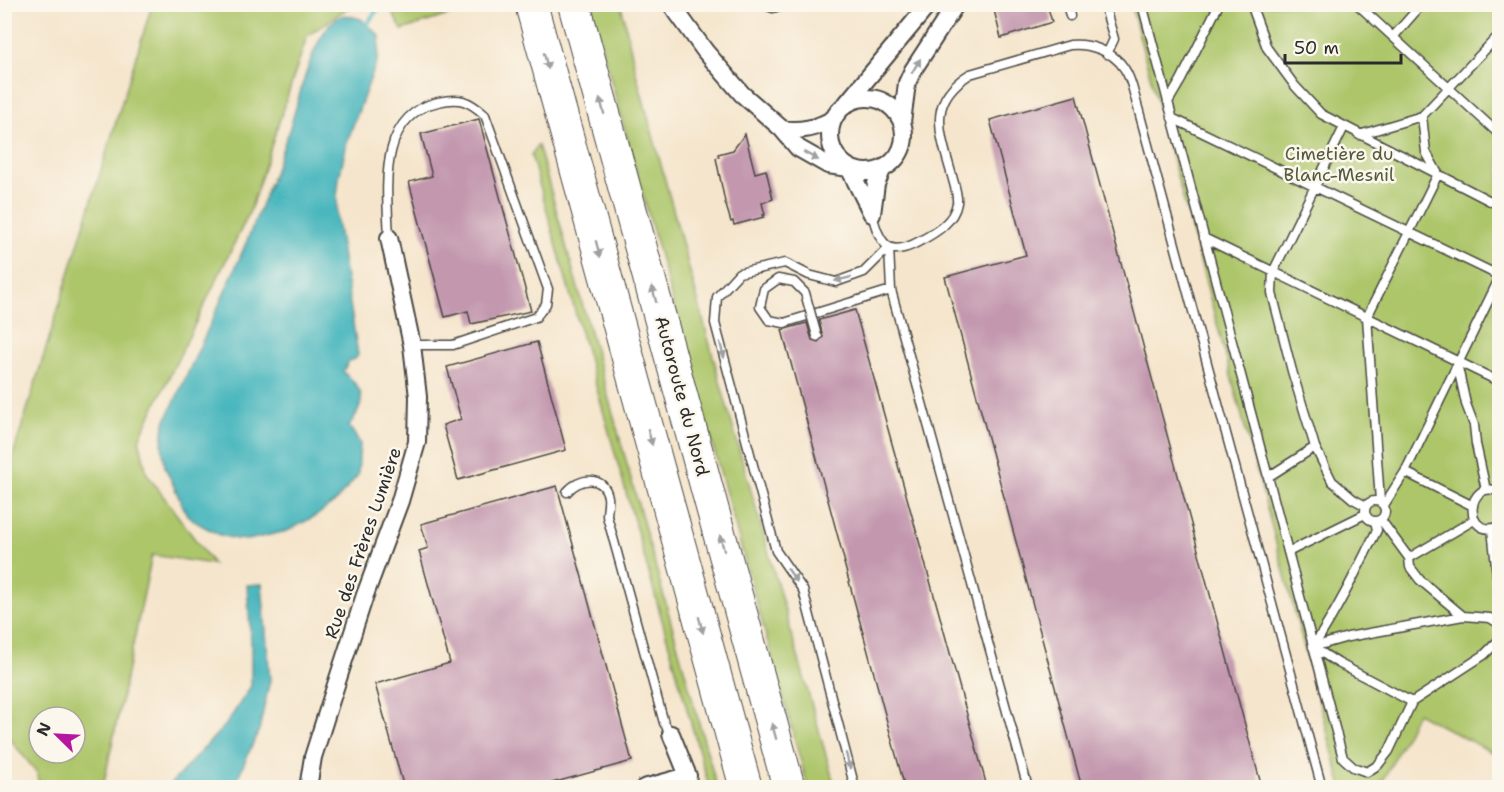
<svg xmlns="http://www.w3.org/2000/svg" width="1504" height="792" font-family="'Shantell Sans',sans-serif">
<rect width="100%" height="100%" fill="#fbf7ec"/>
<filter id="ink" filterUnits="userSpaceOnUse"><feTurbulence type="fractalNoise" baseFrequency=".0167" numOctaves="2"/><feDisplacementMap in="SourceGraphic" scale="12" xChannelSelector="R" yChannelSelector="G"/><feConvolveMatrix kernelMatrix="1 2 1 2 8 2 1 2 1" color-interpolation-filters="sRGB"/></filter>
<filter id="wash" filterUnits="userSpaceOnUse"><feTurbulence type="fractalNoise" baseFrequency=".008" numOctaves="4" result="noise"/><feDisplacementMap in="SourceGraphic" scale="24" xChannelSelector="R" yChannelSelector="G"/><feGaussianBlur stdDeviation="1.35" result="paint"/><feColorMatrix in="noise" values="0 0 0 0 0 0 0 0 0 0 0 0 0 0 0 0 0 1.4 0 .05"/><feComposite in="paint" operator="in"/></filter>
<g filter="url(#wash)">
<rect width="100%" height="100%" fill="#f5e5cc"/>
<path fill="#adc66b" stroke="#6c784b" stroke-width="1.5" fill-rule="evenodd" d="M152,5H352L307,36L250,211L139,439L147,474L213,564L152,555L103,787H38V774L5,733V481ZM39,717H75V753H39Z
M388,5H479L402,30Z
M590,5H621L636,73L717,371L835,787H808Z
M1131,5H1499V756L1417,713L1380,787H1342Z
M538,145L717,787H709L531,155Z"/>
<path fill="#47b6bd" stroke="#397074" stroke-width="1.5" d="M345,15L361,19L380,36L378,58L347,142L339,178L337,197V220L358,355L355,359L349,361L343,372C367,392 366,401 349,426L360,443L358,475L335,502L317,515L287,531L248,540L236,539L220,535L201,525L187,515L165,467L162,445L164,424C210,325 258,225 292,121C300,95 316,20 345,15Z
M262,584L270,680L259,730L234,786L233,788L168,787L227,723L251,686V642L247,585Z"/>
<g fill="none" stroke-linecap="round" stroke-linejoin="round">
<path stroke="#47b6bd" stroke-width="4.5" d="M365,27L381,4"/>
</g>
<g id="blocks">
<path fill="#c398af" d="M1005,4H1047L1052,22L1001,38L994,10L1006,7Z
M1076,96L1262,788H1082L945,277L1026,255L990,120Z
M479,119L531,311L471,324L468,311L445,317L409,182L432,176L421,134Z
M745,134L755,173L766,170L773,199L762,203L765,215H763L764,217L734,225L733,221L731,222L725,202L716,158L719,157L718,154L733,150Z
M855,310L986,783L984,784L985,788H905L844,563H845L782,330L807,323L812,340L818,342L823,337L819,320Z
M537,342L566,450L458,480L443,425L461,419L447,367Z
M557,486L632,761L534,788H404L375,684L450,663L419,551L428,548L421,524Z"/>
</g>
</g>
<g filter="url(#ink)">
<use href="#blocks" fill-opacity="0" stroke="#494743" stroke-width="1.5"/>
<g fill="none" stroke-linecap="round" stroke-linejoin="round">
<defs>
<path id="lane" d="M762,4L773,8L786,4
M1067,4L1070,16
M1104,4L1114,39L1107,54
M1142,4L1343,758L1353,767L1367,772L1378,765L1389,751L1412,702L1484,655L1500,639
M1251,4L1267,48L1295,86L1321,114L1500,206
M1357,4L1500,135
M1393,37L1422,4
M1168,102L1181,80L1219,4
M1172,118L1500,276
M1344,127L1273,272L1272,293L1292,371L1315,447L1332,481L1353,499L1366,506
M1359,135L1422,116L1500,34
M872,214C875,225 879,241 889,247C899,252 911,246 920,241C935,233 954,222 957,203C958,194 954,184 952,176C940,133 926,101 970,74L1070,45C1089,43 1113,51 1124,68C1132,79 1134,95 1138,108L1322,788
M389,238C387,189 377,116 438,102C460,97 468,100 485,115L548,289L546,304L536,317L453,345H412
M1204,238L1500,382
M889,247L891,290L1028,788
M784,323L891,290
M1457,363L1466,404L1474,425L1476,444L1486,490
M1405,472L1471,505
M1268,477L1315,447
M567,492C578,478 604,474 608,497C609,502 607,510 607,516L664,723L671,734
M1500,492C1465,476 1462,542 1500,526
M1365 511a10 10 0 1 1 20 0a10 10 0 1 1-20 0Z
M1380,501L1367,317L1438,174L1426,152L1422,116
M1384,505L1405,472L1500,277
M1381,520L1409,558L1410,567L1420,580L1463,616
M1492,529L1500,603
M1288,552L1365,514
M1409,558L1474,520
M1313,647L1348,637L1463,616L1490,618L1500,624
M1313,647C1338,609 1357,570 1377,530L1375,521
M1313,647L1338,663L1412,702
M855,788L803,590L776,551L715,323L717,297L739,273L785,263L809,275L836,282L864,272L889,247"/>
<path id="street" d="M671,4L705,51L742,94L782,129L798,148L828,165L849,168
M830 135a37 37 0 1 1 74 0a37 37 0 1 1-74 0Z
M847,103L929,4
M902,122L907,83L913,70L956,4
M782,129C799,132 818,128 833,119
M849,168L872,214L876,184L882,170
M308,788L313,757L333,694L365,595L400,501L417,442L418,397L412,345L389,238
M644,788L688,776L671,734"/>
<path id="highway" d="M531,4L746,788
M574,4L789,788"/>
</defs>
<use href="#lane" stroke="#494743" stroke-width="11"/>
<use href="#street" stroke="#494743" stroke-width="20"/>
<use href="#highway" stroke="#494743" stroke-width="34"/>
<use href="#lane" stroke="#fff" stroke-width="8"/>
<use href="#street" stroke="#fff" stroke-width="16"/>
<use href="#highway" stroke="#fff" stroke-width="32"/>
<defs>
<path id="lane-bridge" d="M784,323L769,320L760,307L764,289L778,279L794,282L805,293L817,336"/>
</defs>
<use href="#lane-bridge" stroke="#494743" stroke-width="11" stroke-linecap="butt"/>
<use href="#lane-bridge" stroke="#fff" stroke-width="8"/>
</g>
<defs><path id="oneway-solid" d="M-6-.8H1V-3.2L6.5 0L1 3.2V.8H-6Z" transform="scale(1.5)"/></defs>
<g fill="#a0a0a0">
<use href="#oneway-solid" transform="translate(546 61) rotate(75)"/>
<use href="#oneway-solid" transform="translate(916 66) rotate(-59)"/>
<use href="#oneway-solid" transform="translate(602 106) rotate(-105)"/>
<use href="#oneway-solid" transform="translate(811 156) rotate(29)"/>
<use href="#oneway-solid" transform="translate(598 249) rotate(75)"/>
<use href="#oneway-solid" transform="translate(843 279) rotate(167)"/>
<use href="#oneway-solid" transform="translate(654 294) rotate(-105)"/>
<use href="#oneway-solid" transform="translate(722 350) rotate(75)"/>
<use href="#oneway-solid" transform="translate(650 437) rotate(75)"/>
<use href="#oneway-solid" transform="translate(722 543) rotate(-105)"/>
<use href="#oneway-solid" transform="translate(792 575) rotate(56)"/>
<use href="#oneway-solid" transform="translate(701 625) rotate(75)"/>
<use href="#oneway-solid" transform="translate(774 731) rotate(-105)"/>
<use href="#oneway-solid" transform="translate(848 761) rotate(75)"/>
</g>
</g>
<g text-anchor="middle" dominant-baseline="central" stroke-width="5" stroke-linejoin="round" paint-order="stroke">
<g font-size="18" fill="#525a3e" stroke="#fbf7ec">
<text x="1339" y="154">Cimetière du<tspan x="1339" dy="21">Blanc-Mesnil</tspan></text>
</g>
<g font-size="18" fill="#2b2b2b" stroke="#fbf7ec">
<text transform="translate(682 396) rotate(75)">Autoroute du Nord</text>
<text transform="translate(363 543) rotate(-71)">Rue des Frères Lumière</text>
</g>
</g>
<rect width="1504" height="792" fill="none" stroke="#fbf7ec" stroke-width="24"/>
<g transform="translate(57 735) rotate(294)"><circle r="28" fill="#fbf7ec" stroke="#a8a59f" stroke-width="1.5"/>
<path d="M0-4.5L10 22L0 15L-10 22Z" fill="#b5179e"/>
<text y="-9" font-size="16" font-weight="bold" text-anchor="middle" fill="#2b2b2b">N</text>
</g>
<path d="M1285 54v9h116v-9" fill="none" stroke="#2b2b2b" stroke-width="3"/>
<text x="1294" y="54" font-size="18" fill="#2b2b2b" stroke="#fbf7ec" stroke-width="4.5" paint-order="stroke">50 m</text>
</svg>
